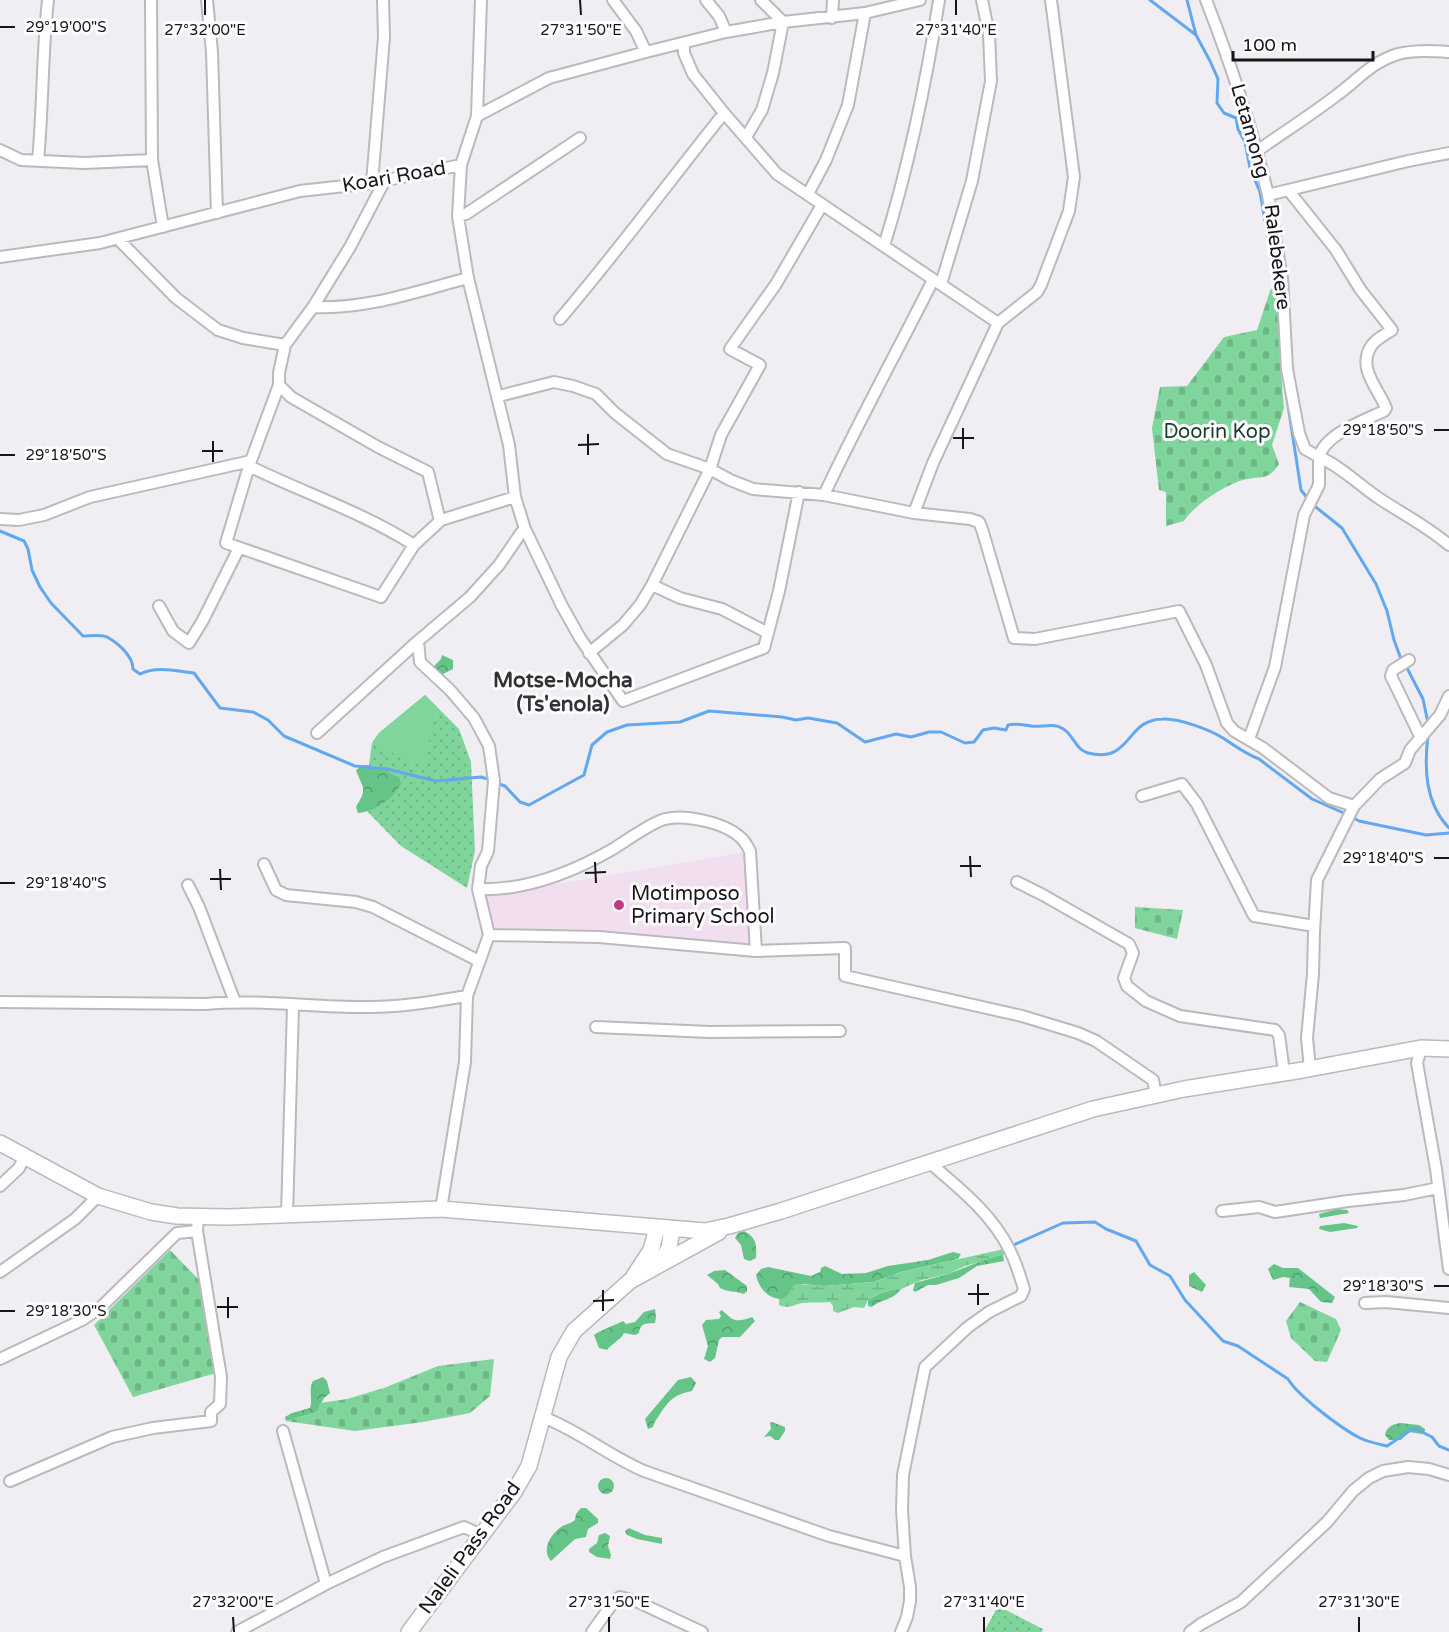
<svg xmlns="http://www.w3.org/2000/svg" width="1449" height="1632" font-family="'Varela Round',sans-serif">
<defs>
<pattern id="grass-dots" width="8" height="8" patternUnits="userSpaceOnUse" patternTransform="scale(1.5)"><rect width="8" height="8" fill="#80d59d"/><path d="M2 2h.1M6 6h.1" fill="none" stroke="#6eb686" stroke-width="1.8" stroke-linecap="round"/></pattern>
<pattern id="forest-crowns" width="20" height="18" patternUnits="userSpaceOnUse" patternTransform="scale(1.5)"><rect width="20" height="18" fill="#65c488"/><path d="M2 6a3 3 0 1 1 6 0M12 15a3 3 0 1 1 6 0" fill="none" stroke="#529e6e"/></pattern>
<pattern id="wetland-marsh" width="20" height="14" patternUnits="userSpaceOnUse" patternTransform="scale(1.5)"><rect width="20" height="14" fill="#80d59d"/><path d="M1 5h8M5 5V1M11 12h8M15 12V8" fill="none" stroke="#6eb686"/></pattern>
<pattern id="cemetery-stones" width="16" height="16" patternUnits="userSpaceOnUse" patternTransform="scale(1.5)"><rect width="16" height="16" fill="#80d59d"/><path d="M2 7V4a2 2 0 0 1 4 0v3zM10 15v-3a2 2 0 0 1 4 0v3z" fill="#6eb686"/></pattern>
</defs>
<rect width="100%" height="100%" fill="#f1eef3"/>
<path fill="#f1dfef" d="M745,852L750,892L751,948L492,931L486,896Z"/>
<path fill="url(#grass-dots)" d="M425,695L459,729L471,762L475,851L467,888L401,846L363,807L372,743L379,733Z
M998,1606L1043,1629L1042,1632H984Z"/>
<path fill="url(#forest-crowns)" d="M442,655L453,660V669L439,676L434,666L441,659Z
M363,765C376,765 386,773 399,777L401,784C394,798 374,812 358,813L356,807C368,787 363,790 356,770Z
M1337,1209L1347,1210L1349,1213L1320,1218L1319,1214Z
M1344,1223L1358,1226L1357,1228L1330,1232L1319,1229L1320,1226Z
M744,1231C756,1237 757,1245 756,1258L750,1261L744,1259L741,1245L735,1238L738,1233Z
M953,1252L961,1254L958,1259L901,1272L874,1282L824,1286L802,1284L784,1299C769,1300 759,1289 756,1275L761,1269L768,1267L811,1276L820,1272L821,1268L825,1266L842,1274L866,1273L888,1266L928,1260Z
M997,1255H1003L1004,1261L977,1266L959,1278L936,1285H928L915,1292L913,1290L915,1283L948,1274Z
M1274,1264L1283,1268H1298L1335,1297L1332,1303L1321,1302L1309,1289L1289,1287L1290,1278L1283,1277L1273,1280L1268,1269Z
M725,1270L747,1286V1291L744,1294C735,1291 727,1292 720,1288L718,1284L707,1275L714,1271Z
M1194,1272L1206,1285L1202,1292L1189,1286V1275Z
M896,1289H901C894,1300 881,1299 872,1307L868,1306V1300L881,1293Z
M655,1309L656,1317L655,1323C645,1324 641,1322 639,1333L635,1335L624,1333C621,1340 612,1343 607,1350L599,1348L594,1335C600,1330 614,1326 623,1321L626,1324L635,1322L644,1312Z
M722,1310C733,1321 736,1323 752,1317L755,1321L740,1337H722L719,1340L715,1358L710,1362L704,1359L708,1346L702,1325L706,1320L719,1319L721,1316L719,1312Z
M323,1377L327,1381L330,1393L324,1398L317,1412L286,1421L285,1417L292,1413L310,1408C313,1398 308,1390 313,1381Z
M691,1377L696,1383L692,1391C674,1395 670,1399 660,1414C657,1419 655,1420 653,1427L648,1429L645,1419L678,1380Z
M772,1422L785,1427V1431L779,1440H775L770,1436L764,1437L771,1429L770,1423Z
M1400,1423L1419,1425L1425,1429V1431L1422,1434L1409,1432L1401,1440H1389L1385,1435C1387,1427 1391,1425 1400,1423Z
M598 1486a8 8 0 1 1 16 0a8 8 0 1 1-16 0Z
M581,1508H586L598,1519V1523L588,1529L586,1537L575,1539L551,1561C541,1550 550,1535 561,1527C566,1524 570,1524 575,1520L576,1514Z
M629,1528L645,1535L662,1538V1544L637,1539L627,1535L625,1531Z
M605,1533L610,1536L608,1546L611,1555L610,1559L597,1557L589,1552V1549L597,1543L599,1535Z"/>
<path fill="url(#wetland-marsh)" d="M1004,1249L1006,1252L1003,1255L965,1266L948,1274L922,1280L901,1289L881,1293L868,1300L864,1308L854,1307L838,1313L833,1311V1306L830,1302C821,1303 812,1302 803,1303C794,1304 789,1310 779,1305V1299C787,1298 790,1294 791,1287L796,1284L824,1286L874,1282L901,1272Z"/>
<path fill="url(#cemetery-stones)" d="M1271,288L1276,292L1283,399L1284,408L1272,445L1279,464C1268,482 1260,475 1243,480C1225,485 1194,505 1184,521L1166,526V492L1159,490L1152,428L1160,387L1187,386L1224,337L1257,330Z
M1135,907L1183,910L1177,939L1135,928Z
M170,1250L199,1280L216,1373L133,1397L94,1325Z
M1300,1302L1336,1319L1341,1330L1327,1362L1315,1361L1291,1338L1286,1321Z
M494,1359L490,1396L470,1413L423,1422L355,1431L286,1421L317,1412L320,1403L347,1399L384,1388L438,1366Z"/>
<path fill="#80d59d" d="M425,695L437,707L423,767L372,743L379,733Z"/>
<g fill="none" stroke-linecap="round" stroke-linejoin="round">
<path stroke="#62a8ef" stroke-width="3" d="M1150,0L1196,35
M1187,0L1196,35L1210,61L1218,79L1217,103L1224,113L1236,118L1238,129L1245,142L1250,168L1260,192L1275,278
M1286,392L1301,490L1308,499
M1312,504L1342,528L1376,584L1387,611L1394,640L1401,659
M0,531L24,541L28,549L32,570L40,587L51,603L83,636C90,636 100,634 107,637C118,643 133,656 133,669L140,674C157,666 176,671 194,673L220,708L253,712L268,720L284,736L355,766L387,769L436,781L481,777L491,780
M1406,666L1423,699L1428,723
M1428,735C1424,768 1425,803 1449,828
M496,783L505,786L520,802L529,805L584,775L592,745L607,732L627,725L680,722L709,711L782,717L796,720L808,718L837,723L865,742L896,734L911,737L929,732H941L965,743L974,742L983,730L994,728L1006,730L1008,725C1018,723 1022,725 1031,726C1043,728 1055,721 1066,731C1074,738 1077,750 1088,753C1132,764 1125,719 1163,719C1179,718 1210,730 1223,738C1235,746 1246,754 1259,759L1312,799L1346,814
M1352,817L1359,821L1426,835L1449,833
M1009,1247L1063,1223L1095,1222L1106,1229L1136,1241L1150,1265L1170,1276L1185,1300L1223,1341L1238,1346L1288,1379C1298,1396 1342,1429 1360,1438C1368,1442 1379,1444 1387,1446L1414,1428L1432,1437L1439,1446L1449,1450"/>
<defs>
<path id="minor" d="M151,0L152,160L163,227
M207,0L212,52L217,213
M613,0L636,31L646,52
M706,0L719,16L726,32
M1206,0C1231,64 1252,128 1268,195
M832,18L833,0
M684,43V53L693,74L724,113L777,174L998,323
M477,116L481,0
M746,137L762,110L773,73L783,22L761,0
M0,150L21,160L84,163L152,160
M1257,151C1284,132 1311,115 1337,95C1359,79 1370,63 1398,54C1414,50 1432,51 1449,52
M38,161C43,108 42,54 48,0
M461,165L458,216L468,278L509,445L515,497L525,529L562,606L580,638L623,701L764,648L779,591L799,492
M385,180L350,247L313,307L285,345L279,373V385L249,466L226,543L381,597L414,545L441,520L515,497
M372,183L384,37L383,0
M1289,191L1336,250L1360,289L1392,330C1386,334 1376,339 1372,345C1356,367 1378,388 1386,408L1384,411C1363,421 1325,434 1319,457C1341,466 1360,486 1380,499C1403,514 1428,527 1449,545
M808,194L826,160L848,105L865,13
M458,216L466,214L580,138
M118,239L176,298L218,330L243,338L285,345
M884,246C909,165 926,84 939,0
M0,257L100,243L300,191L372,183L461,165L477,116L549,78L646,52L726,32L783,22L865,13L920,0
M941,284L972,181L991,81L989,34L982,0
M313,307C365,310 418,291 468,278
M560,319C617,252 669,182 724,113
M279,385L291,397L378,447L428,472L439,517L441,520
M499,396L554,382L573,386L596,394L615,413L667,454L710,469L730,480L753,489L824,495L914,513L970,519L979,522L982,529L1014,638L1035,639L1179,611L1206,665L1227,723L1234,731L1263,748L1329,798L1354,806
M249,466C304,493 362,512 414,545
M824,495C858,422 897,352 933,280
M914,513L933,463L998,323L1037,292L1041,285L1069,211L1074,177L1051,0
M0,519L19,520L44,515L90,497L251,461
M652,585L680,598L722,609L768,633
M159,606L173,631L189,643L203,620L239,548
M418,641L420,662L450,690L474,718L489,746L494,781L488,851L481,866L478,889L489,935L467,996L465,1062L441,1209
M589,653L623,625L640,605L652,585L710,469L721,435L760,365L730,349L776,284L822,205
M1409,660L1393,670L1391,676L1421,738
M317,733L418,641L470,597L499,565L521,533L525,529
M1249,739L1275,667L1304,515L1319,485V457L1305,449L1299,433L1287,369L1282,278L1268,195L1408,161L1449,153
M1142,796L1182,784L1197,804L1254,916L1314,926
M264,864L276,890L286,895L356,902L373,907L479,961
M1017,882L1043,895L1129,944L1133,953L1124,978L1127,986L1146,1001L1180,1016L1275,1030L1279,1035L1284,1073
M188,885L199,907L235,1002
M478,889C525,891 573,872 613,849C626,841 652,822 665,819C686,814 728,823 743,840C746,843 748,848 750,851L756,951
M489,935L599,937L756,951L845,948V976L1022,1016L1078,1033L1096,1041L1153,1080L1156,1095
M0,1002L206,1004C261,999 316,1008 371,1007C404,1007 435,1001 467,996
M596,1027L710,1032L840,1031
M1421,1048L1417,1063L1436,1169L1449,1269
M1310,1069L1307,1038L1313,974L1314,932L1317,880L1354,806L1380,779L1405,763L1410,750L1440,715L1449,696
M0,1186L19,1168L25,1156
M1222,1211L1259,1207L1275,1212L1348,1201L1404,1195L1438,1188
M287,1215L293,1006
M0,1272L75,1219L98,1196
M1365,1303L1386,1302L1449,1308
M0,1359L82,1320L101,1307L177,1233L197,1231
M543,1417C579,1431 609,1456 644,1471L829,1536L905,1556
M283,1431L326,1584
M10,1481L112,1437L153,1428L211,1421V1412L220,1404L221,1377L197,1231L198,1218
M237,1632L326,1584L383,1557L464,1527L481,1535
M592,1632L615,1600L620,1597L638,1602L702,1632
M901,1632L907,1617L910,1601V1587L905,1556L902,1510L903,1475L925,1367L968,1327L989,1312L1021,1296L1024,1289C1020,1276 1016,1262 1009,1249C992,1214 959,1188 930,1163
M1190,1632L1201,1624L1241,1602L1327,1522L1353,1491L1369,1478L1383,1471L1408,1467L1429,1469L1449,1475"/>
<path id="secondary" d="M0,1143L98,1196L151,1212L177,1216L228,1217L441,1209L705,1231L729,1226L781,1211L1093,1109L1184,1089L1303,1070L1421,1048L1449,1049
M660,1263L669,1248L672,1229
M634,1276L651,1250L657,1228
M409,1632L514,1492L529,1466L559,1357L574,1331L630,1281L719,1232"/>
</defs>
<use href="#minor" stroke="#bcb9be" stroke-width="14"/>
<use href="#secondary" stroke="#bcb9be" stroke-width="18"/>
<use href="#minor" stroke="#fff" stroke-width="10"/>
<use href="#secondary" stroke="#fff" stroke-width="15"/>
</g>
<path fill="none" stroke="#171617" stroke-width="2" d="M205,0V15M580,0L581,15M956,0V15M0,27H15M963,428V449M1434,430H1449M588,434V455M953,438H974M213,441V462M578,445L599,444M202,451H223M0,455H15M970,856L971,877M1434,858H1449M595,862L596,883M960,866H981M220,869L221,890M585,873L606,872M210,879H231M0,883H15M978,1284V1305M1434,1286H1449M603,1290V1311M968,1294H989M228,1297V1318M593,1301L614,1300M217,1307H238M0,1311H15M233,1617L234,1632M609,1617V1632M984,1617V1632M1359,1617V1632"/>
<circle fill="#c03c81" stroke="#fefcff" stroke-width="2" cx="619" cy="905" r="6"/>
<g text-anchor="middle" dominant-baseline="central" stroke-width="6" stroke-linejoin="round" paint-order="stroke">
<g font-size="20" fill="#171617" stroke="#fefcff">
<text transform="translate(1250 131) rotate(74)">Letamong</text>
<text transform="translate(394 177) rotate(-10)">Koari Road</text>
<text transform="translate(1277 257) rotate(83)">Ralebekere</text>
<text transform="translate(470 1548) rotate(-54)">Naleli Pass Road</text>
</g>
<g font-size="20" fill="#163e26" stroke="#fefcff">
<text x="1217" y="432">Doorin Kop</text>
</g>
<g font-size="20" fill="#171617" stroke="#fefcff" text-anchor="start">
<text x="631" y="894">Motimposo<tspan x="631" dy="23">Primary School</tspan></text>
</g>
<g font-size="21" font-weight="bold" fill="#343135" stroke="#fefcff">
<text x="563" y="680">Motse-Mocha<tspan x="563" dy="24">(Ts'enola)</tspan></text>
</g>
</g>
<g font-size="15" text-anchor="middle" fill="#171617" stroke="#fefcff" stroke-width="6" stroke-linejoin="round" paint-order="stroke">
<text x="66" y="32">29°19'00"S</text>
<text x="205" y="35">27°32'00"E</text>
<text x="581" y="35">27°31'50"E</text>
<text x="956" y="35">27°31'40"E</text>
<text x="1383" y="435">29°18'50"S</text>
<text x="66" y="460">29°18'50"S</text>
<text x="1383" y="863">29°18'40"S</text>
<text x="66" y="888">29°18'40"S</text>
<text x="1383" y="1291">29°18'30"S</text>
<text x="66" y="1316">29°18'30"S</text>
<text x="233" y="1607">27°32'00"E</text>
<text x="609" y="1607">27°31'50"E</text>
<text x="984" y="1607">27°31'40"E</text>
<text x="1359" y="1607">27°31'30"E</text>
</g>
<path d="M1233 51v9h140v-9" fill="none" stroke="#171617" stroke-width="3"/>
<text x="1242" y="51" font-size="18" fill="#171617" stroke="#fefcff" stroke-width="4.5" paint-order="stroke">100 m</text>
</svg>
